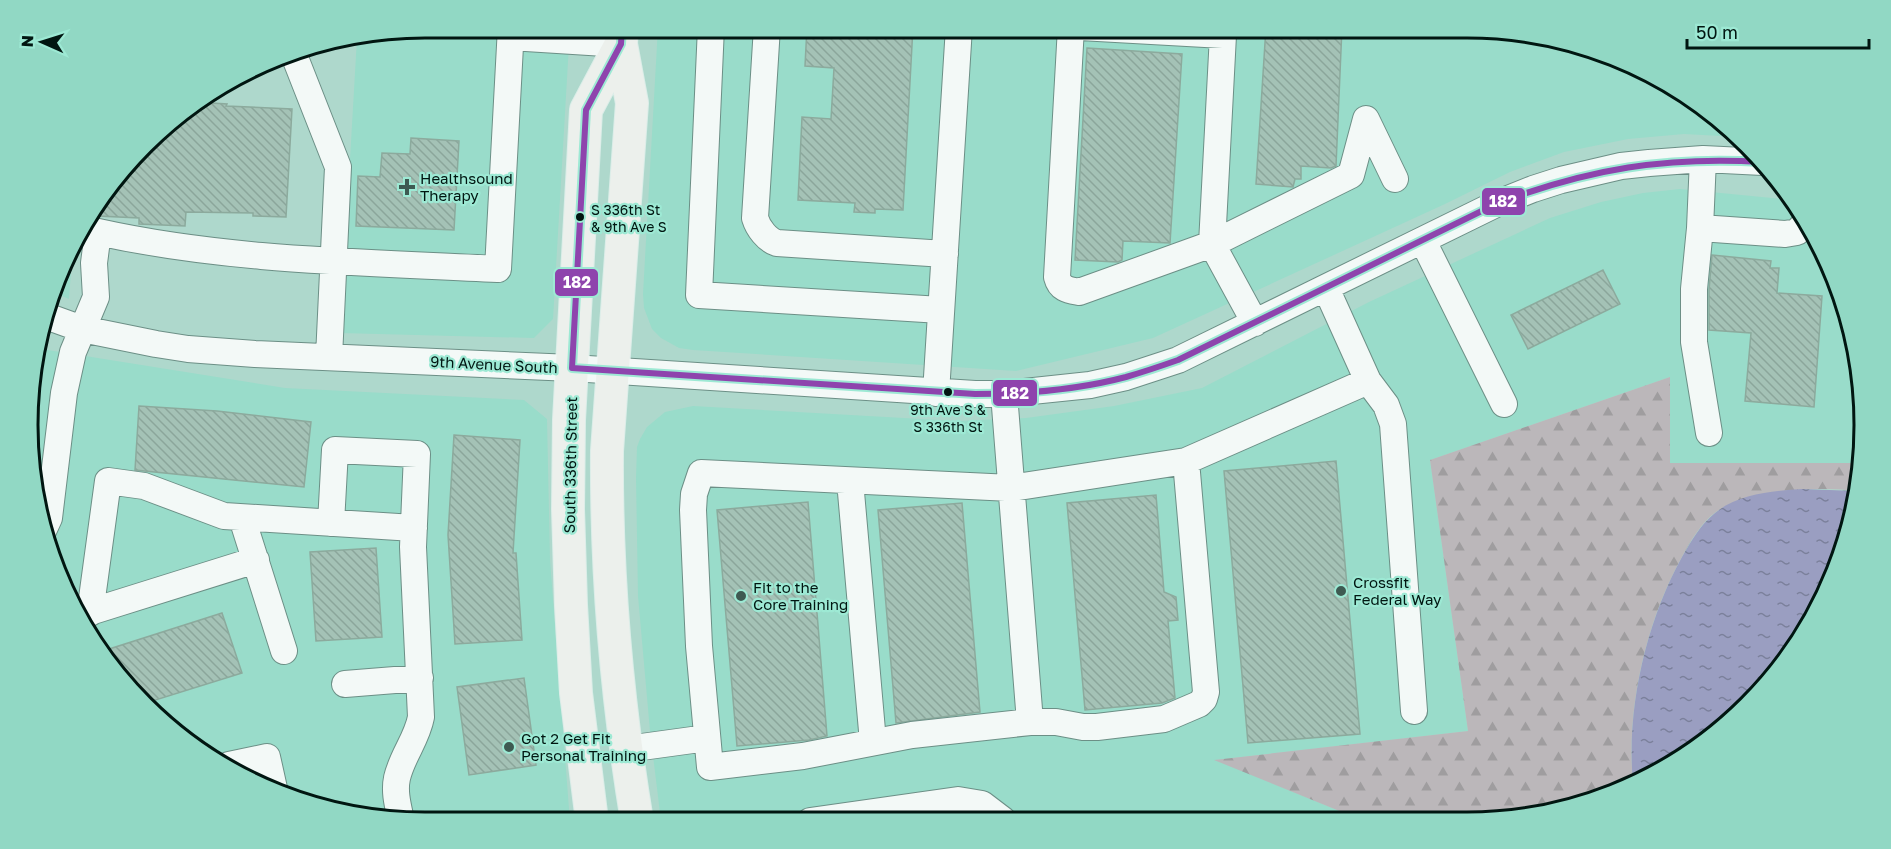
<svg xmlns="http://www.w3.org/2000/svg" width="1891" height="849" font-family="'Golos Text',sans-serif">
<defs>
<pattern id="forest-firs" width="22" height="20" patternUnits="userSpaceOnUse" patternTransform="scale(1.5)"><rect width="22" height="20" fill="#bbb7ba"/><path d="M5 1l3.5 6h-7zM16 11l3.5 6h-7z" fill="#9f9d9f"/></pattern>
<pattern id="water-ripples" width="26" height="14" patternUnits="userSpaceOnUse" patternTransform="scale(1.5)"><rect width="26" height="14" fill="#9a9ec1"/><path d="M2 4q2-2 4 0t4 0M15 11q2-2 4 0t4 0" fill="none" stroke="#7b809b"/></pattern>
<pattern id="building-back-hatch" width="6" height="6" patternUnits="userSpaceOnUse" patternTransform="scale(1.5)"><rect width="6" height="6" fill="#a4c2b6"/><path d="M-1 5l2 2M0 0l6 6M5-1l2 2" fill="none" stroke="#8ba69b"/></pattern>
</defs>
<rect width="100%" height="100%" fill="#aed8cc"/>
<path fill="#99dcca" d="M425,27H570L553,319L534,338L340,333L357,38Z
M658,27H1467L1544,35L1618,57L1687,94L1739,137L1684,134L1628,139L1564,152L1510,172L1445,204L1153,338L1016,371L693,350L679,348L661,338L652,329L644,308L643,294Z
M1680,189L1794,200L1797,203L1834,272L1856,347L1864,424L1860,463H1669L1670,377L1430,460L1468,731L1216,760L1359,819L661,821L650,731L638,596L636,478L637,447L640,439L647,427L665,412L693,406L957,421L1026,418L1114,406L1202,388L1369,302L1550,218L1601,202L1643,193Z
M73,245L69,299L55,293Z
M35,348L285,388L524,400L547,419L550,560L570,822H424L347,814L273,792L163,724L80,623L48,552L30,477Z"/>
<path fill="url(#forest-firs)" d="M1670,377V463H1860L1857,491C1819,486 1748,489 1716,512C1702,522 1691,540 1683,555C1646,621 1626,708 1633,783L1619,792L1519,819H1359L1214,760L1468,731L1430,460Z"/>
<path fill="url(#water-ripples)" d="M1802,489L1857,491L1856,502L1834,576L1782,666L1709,740L1633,783C1626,709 1646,622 1682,557C1691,541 1701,524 1715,513C1739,493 1773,491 1802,489Z"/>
<path fill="url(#building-back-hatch)" stroke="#8caa9d" stroke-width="1.5" d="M807,27H913L903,210L875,209V213L854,212L855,203L798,200L802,117L831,119L834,68L805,66Z
M1266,27H1342L1336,166L1331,168L1301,166V179H1295L1293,187L1256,184Z
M1087,48L1182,54L1170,243L1123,241L1122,260L1118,262L1075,260Z
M195,102L227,104L226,106L292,109L286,217L253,216V213L186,212L185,226L139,224V218L98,216L99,203L163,125Z
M411,138L459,141L454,230L356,226L358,176L380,177L382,153L410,154Z
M1712,255L1771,261L1770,268H1779L1777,293L1822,296L1814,407L1745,401L1751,333L1709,330V290Z
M1603,270L1620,304L1528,349L1511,315Z
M139,406L217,411L311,422L304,487L135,470Z
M454,435L520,440L513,553H516L522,640L455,644L448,535Z
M1336,461L1360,734L1248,743L1224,471Z
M1156,495L1164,592L1176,597L1178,620L1168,621L1175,698L1162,703L1085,710L1067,503Z
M808,502L827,736L809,740L737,746L717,510Z
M962,503L980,712L896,723L878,510Z
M376,548L382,637L316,641L310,552Z
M222,613L242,673L146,703L103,651Z
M524,678L536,765L469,775L457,687Z"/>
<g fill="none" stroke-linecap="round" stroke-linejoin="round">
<defs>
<path id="minor" d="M711,27L699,295L941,310
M767,27L755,218C758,228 767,240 777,243L945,254
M1071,27L1057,277C1060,289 1068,290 1079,292L1212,244L1223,35L1080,27
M510,37L621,44
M292,50L338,167L329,357
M1703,159L1700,228L1785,234L1797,232L1807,221
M1700,228L1694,289V342L1709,433
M1423,241L1504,404
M46,316L82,329L156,344L188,349L255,354L572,368L975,394H1004L1090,385L1126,377L1178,360L1498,203L1533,189L1561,180L1621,166L1649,163L1703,159L1763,162
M1255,323L1212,244L1351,175L1366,119L1395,179
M1368,381L1386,405L1393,424L1414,711
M936,393L959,27
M1004,394L1030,722
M1186,461L1011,488L701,473L694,494L693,510L699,646L710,767L803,756L912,735L1030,722H1056L1083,727H1097L1164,719L1199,704L1204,699L1206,692L1186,461L1368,381L1326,288
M850,481L873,742
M242,518L284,651
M331,523L335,450L417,454L413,547L421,717C417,739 402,756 397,778C394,792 398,806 401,820
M43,531L49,518L64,393L73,352L96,297L94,263L98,232C229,261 364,262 498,269L511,27
M90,613L108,481L144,486L224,516L414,528
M77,616L256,560
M345,684L420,678
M627,749L707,738
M229,765L267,757L275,793
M810,821L958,800L982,804L1003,820"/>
<path id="major" d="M622,27L621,44L632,103L607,451C606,574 617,700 637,821
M592,821L576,693L571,605L568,509L569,420L586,110L621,44"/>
</defs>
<use href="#minor" stroke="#6c8f86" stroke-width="28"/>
<use href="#major" stroke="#dbede8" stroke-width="34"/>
<use href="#minor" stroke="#f3f9f7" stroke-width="26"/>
<use href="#major" stroke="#ecf0ec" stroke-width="32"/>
<defs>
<path id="bus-1" d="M622,27L621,44L586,110L572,368L975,394C1025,394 1077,390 1126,377C1143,372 1161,366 1178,360L1498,203C1589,169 1666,156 1763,162"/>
</defs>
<use href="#bus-1" stroke="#9de9d4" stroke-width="10"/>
<use href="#bus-1" stroke="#8e44ad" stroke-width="6"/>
</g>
<g fill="#3e5a52" stroke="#9de9d4" stroke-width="2">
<path d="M404 178h6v6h6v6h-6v6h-6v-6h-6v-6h6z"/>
<circle cx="1341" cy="591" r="6"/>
<circle cx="741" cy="596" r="6"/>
<circle cx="509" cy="747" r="6"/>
</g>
<g fill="#011611" stroke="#9de9d4" stroke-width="2">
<circle cx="580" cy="217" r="5"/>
<circle cx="948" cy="392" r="5"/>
</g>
<g text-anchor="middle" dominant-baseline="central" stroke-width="4.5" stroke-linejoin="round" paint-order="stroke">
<g font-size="14" fill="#011611" stroke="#9de9d4" text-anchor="start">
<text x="591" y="209">S 336th St<tspan x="591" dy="17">&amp; 9th Ave S</tspan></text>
<text x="948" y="409" text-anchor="middle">9th Ave S &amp;<tspan x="948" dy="17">S 336th St</tspan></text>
</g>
<g font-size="15" fill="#011611" stroke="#9de9d4" text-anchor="start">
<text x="420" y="178">Healthsound<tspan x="420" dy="17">Therapy</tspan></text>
<text x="1353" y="582">Crossfit<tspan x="1353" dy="17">Federal Way</tspan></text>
<text x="753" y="587">Fit to the<tspan x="753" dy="17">Core Training</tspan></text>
<text x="521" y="738">Got 2 Get Fit<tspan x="521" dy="17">Personal Training</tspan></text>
</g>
<g font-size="15" fill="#011611" stroke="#9de9d4">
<text transform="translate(494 364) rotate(3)">9th Avenue South</text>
<text transform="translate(570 465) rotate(-89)">South 336th Street</text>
</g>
</g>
<path d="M0 0H1891V849H0ZM425 38H1467A387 387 0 0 1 1854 425V425A387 387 0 0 1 1467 812H425A387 387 0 0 1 38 425V425A387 387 0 0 1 425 38Z" fill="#91d8c4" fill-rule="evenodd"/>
<path fill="none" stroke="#011611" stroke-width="3" d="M425 38H1467A387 387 0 0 1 1854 425V425A387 387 0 0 1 1467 812H425A387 387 0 0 1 38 425V425A387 387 0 0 1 425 38Z"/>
<g stroke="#9de9d4" stroke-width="2">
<rect x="1481" y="187" width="45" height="29" rx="6" fill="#8e44ad"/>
<rect x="554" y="268" width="45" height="29" rx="6" fill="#8e44ad"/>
<rect x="992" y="379" width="46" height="28" rx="6" fill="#8e44ad"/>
</g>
<g font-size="16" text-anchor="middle" font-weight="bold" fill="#fff">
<text x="1503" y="207">182</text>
<text x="577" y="288">182</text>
<text x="1015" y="399">182</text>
</g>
<g transform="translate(42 42) rotate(273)" stroke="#9de9d4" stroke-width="4.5" paint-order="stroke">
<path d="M0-4.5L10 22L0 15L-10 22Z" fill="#011611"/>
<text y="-9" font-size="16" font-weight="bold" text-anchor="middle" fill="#011611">N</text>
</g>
<path d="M1687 39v9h182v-9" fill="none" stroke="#011611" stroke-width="3"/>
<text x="1696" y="39" font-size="18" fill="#011611" stroke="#9de9d4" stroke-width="4.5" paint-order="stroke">50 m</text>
</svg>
